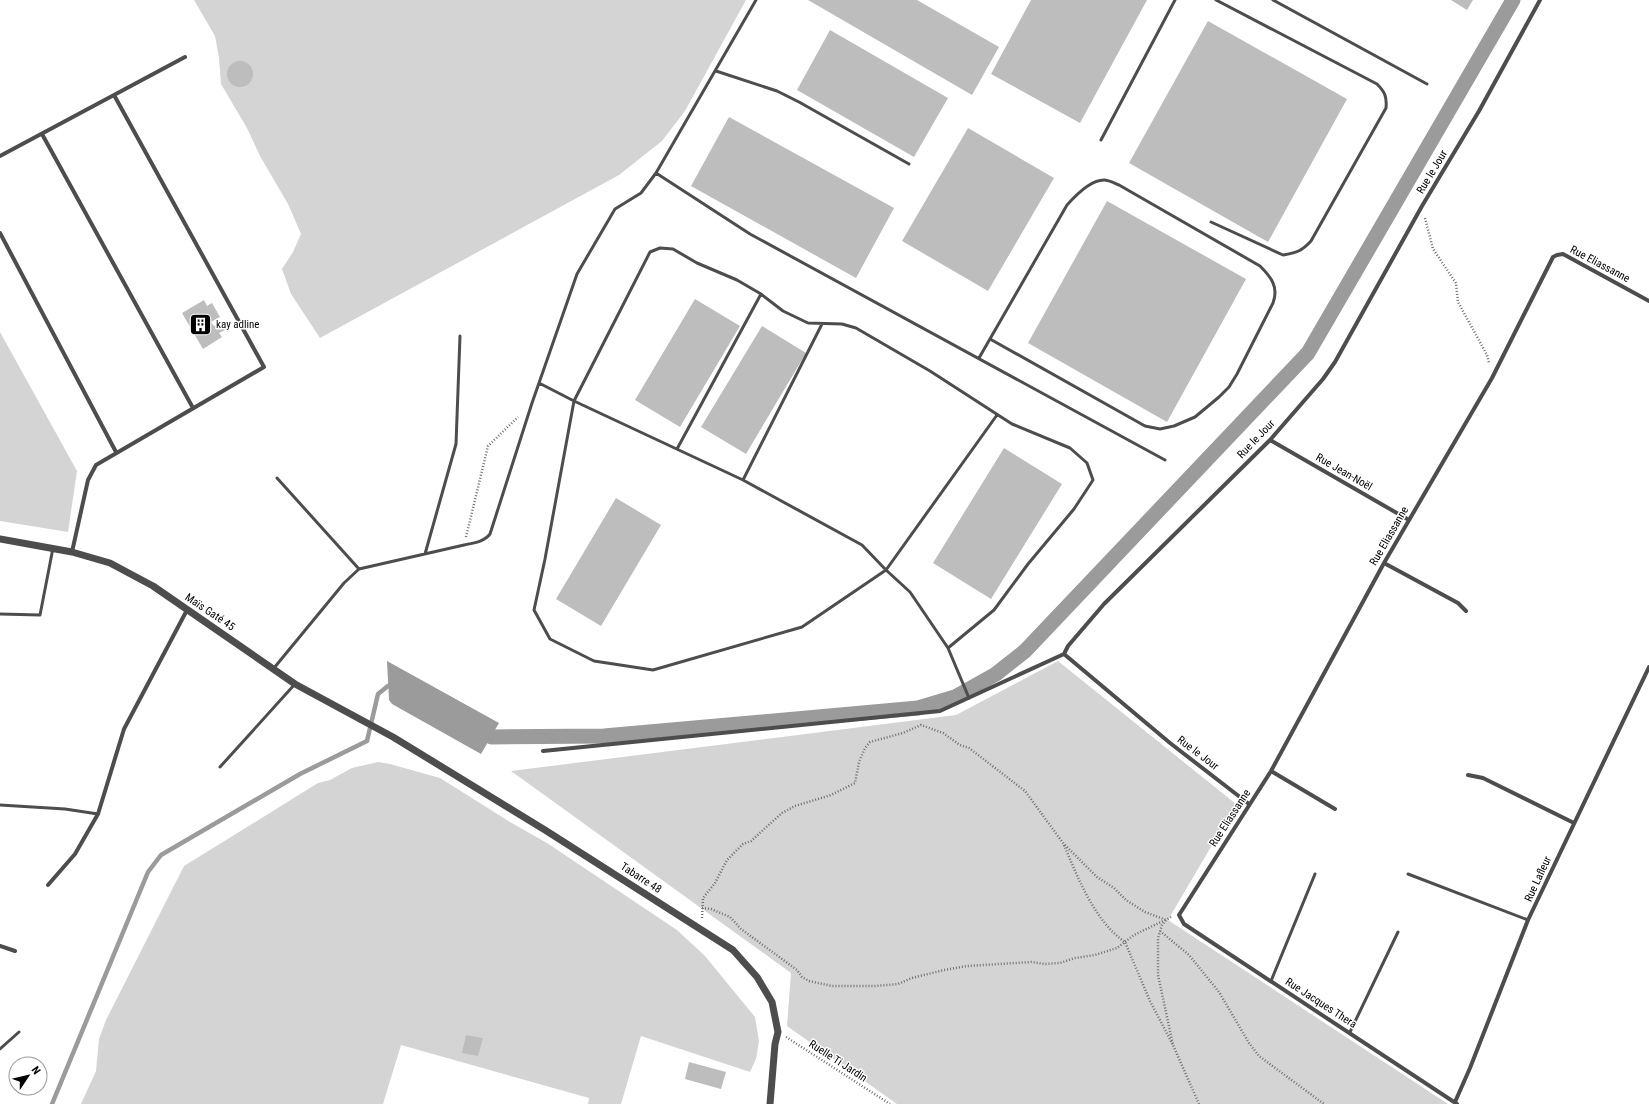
<svg xmlns="http://www.w3.org/2000/svg" width="1649" height="1104" font-family="'Roboto Condensed',sans-serif">
<rect width="100%" height="100%" fill="#fff"/>
<path fill="#d4d4d4" d="M194,0H746L685,111L662,141L619,175L320,338L291,294L282,269L293,252L301,234L288,204L260,156L247,128L221,84L219,58L215,36Z
M0,332L77,471L68,532L0,521Z
M1058,661L1236,804L1168,920L1448,1104H897L787,1026L791,973L511,771L956,715Z
M378,762L390,764L440,778L510,822L547,843L677,930L705,956L755,1017L759,1041L756,1059L750,1072L641,1036L621,1104H588L589,1098L401,1045L383,1104H81L96,1071L99,1039L106,1020L184,866L318,783L330,780L352,768Z"/>
<path fill="#9b9b9b" d="M387,661L499,723L481,754L392,704L389,700Z"/>
<g fill="none" stroke-linecap="round" stroke-linejoin="round">
<path stroke="#9b9b9b" stroke-width="4.5" d="M52,1104L148,872L161,855L300,774L367,741L378,694L388,686"/>
<path stroke="#9b9b9b" stroke-width="15" d="M491,737L604,736L918,708L955,697L996,674L1025,651L1308,353L1513,0"/>
</g>
<path fill="#bdbdbd" d="M808,0H917L999,47L972,95Z
M1031,0H1147L1080,123L991,74Z
M1451,0H1473L1467,10Z
M1208,21L1347,99L1268,242L1129,163Z
M830,30L948,98L914,157L797,90Z
M227 74a13 13 0 1 1 26 0a13 13 0 1 1-26 0Z
M729,117L894,208L856,278L691,186Z
M968,128L1054,178L988,291L902,241Z
M1107,201L1246,279L1167,422L1028,343Z
M695,299L740,326L680,427L635,400Z
M204,300L207,306L212,303L220,317L211,322L214,326L220,322L225,330L219,333L222,337L203,349L182,313Z
M762,326L806,353L746,454L701,427Z
M1004,448L1062,484L991,599L933,563Z
M616,498L661,525L601,626L556,599Z
M466,1035L483,1038L478,1056L462,1053Z
M689,1062L726,1072L721,1089L685,1079Z"/>
<g fill="none" stroke-linecap="round" stroke-linejoin="round">
<path stroke="#6f6f6f" stroke-width="2.5" stroke-dasharray="1 2" stroke-linecap="butt" d="M1425,218L1433,249L1456,283L1458,302L1487,355L1489,363
M466,537L488,446L518,417
M1064,845C1078,878 1095,922 1125,942L1150,1001L1173,1045
M702,908L711,909L730,917L741,929L797,970L802,977L809,981L832,986H875L898,984L912,978L944,970L967,966L1031,962L1045,964L1060,963L1075,958L1095,955L1117,948L1134,935L1165,920
M1171,917L1166,920L1162,925L1158,938V975L1173,1045L1199,1104
M702,918L703,898L715,883L727,860L743,844L751,841L782,813L795,806L831,795L855,783L859,762L865,748L870,742L903,733L921,725L943,733L960,745L969,748L1025,791L1063,843L1097,877L1114,888L1126,900L1145,912L1166,920
M1160,931L1189,955L1219,992L1249,1043L1259,1056L1324,1104
M786,1037L890,1104"/>
<path stroke="#4d4d4d" stroke-width="3" d="M1273,0L1427,84
M716,71L777,91L799,102L909,164
M1101,140L1175,0
M656,173L750,234L1165,460
M1211,222L1283,255C1296,253 1302,251 1311,241L1386,108C1387,97 1385,92 1377,84L1216,0
M979,358L1067,205C1075,196 1090,180 1104,180C1109,180 1114,183 1119,185L1260,266C1271,277 1279,287 1273,303L1237,374L1229,387L1219,397L1195,417L1174,426L1160,429L1145,426L990,339
M539,383L574,401L743,480L862,545L886,570L910,592L948,648L969,698
M677,449L761,294
M277,478L359,569
M743,480L822,324
M425,554L456,444L460,336
M0,614L40,615L53,548
M948,648L994,610L1028,564L1074,509L1093,480L1087,463L1070,448L1012,424L930,371L856,328L842,324L808,323L783,311L761,294L737,280L697,263L673,249L660,248L650,252L574,401L545,559L534,610L550,639L594,661L653,670L802,627L886,570L997,415
M274,668L344,583L359,569L464,545C473,543 484,542 490,534L532,403L577,274L615,209L641,193L656,173L756,0
M220,767L295,684
M0,805L65,809L98,814
M1408,874L1528,920
M1271,981L1315,874
M1350,1032L1398,932
M0,1049L19,1032"/>
<path stroke="#4d4d4d" stroke-width="4" d="M42,134L193,408
M0,156L185,57
M0,233L116,452
M1270,440L1409,520
M72,552L88,480L96,465L264,367L114,95
M1384,563L1458,603L1466,611
M543,751L940,711L1064,654
M1271,771L1335,809
M1468,775L1483,778L1574,823
M1249,804L1170,743L1064,654L1068,646L1104,604L1270,440L1323,379L1335,362L1422,206L1479,111L1540,0
M48,885L75,854L98,814L124,729L187,610
M0,946L15,951
M1455,1102L1470,1068L1528,920L1649,667
M1457,1104L1184,924L1179,915L1271,771L1384,563L1492,378L1553,257L1557,255L1563,254L1649,301"/>
<path stroke="#4d4d4d" stroke-width="7" d="M0,539L72,552L110,563L153,586L295,684L393,737L545,830L733,950L757,977L772,1002L778,1032L775,1044L770,1104"/>
</g>
<defs>
<symbol id="building-square" viewBox="-11 -11 22 22"><rect x="-9" y="-9" width="18" height="18" rx="4" fill="#000" stroke="#fff"/><path d="M-4-6H4V6H1V3H-1V6H-4ZM-2.5-4.3h1.7v1.8h-1.7ZM.8-4.3h1.7v1.8H.8ZM-2.5-1h1.7V.8h-1.7ZM.8-1h1.7V.8H.8Z" fill="#fff"/></symbol>
</defs>
<g fill-rule="evenodd">
<use href="#building-square" x="188" y="312" width="25" height="25"/>
</g>
<g text-anchor="middle" dominant-baseline="central" stroke-width="3" stroke-linejoin="round" paint-order="stroke">
<g font-size="11" fill="#000" stroke="#fff">
<text transform="translate(1432 172) rotate(-59)">Rue le Jour</text>
<text transform="translate(1600 264) rotate(28)">Rue Eliassanne</text>
<text transform="translate(1256 439) rotate(-46)">Rue le Jour</text>
<text transform="translate(1344 472) rotate(30)">Rue Jean-Noël</text>
<text transform="translate(1389 536) rotate(-60)">Rue Eliassanne</text>
<text transform="translate(210 612) rotate(34)">Maïs Gaté 45</text>
<text transform="translate(1198 753) rotate(37)">Rue le Jour</text>
<text transform="translate(1230 818) rotate(-57)">Rue Eliassanne</text>
<text transform="translate(641 878) rotate(33)">Tabarre 48</text>
<text transform="translate(1538 879) rotate(-65)">Rue Lafleur</text>
<text transform="translate(1321 1003) rotate(33)">Rue Jacques Thera</text>
<text transform="translate(838 1061) rotate(33)">Ruelle Ti Jardin</text>
</g>
<g font-size="11" fill="#000" stroke="#fff" text-anchor="start">
<text x="216" y="324">kay adline</text>
</g>
</g>
<g transform="translate(28 1076) rotate(55)"><circle r="19" fill="#ffffff" stroke="#999999"/>
<path d="M0-3L7 15L0 10L-7 15Z" fill="#000000"/>
<text y="-6" font-size="11" font-weight="bold" text-anchor="middle" fill="#000000">N</text>
</g>
</svg>
